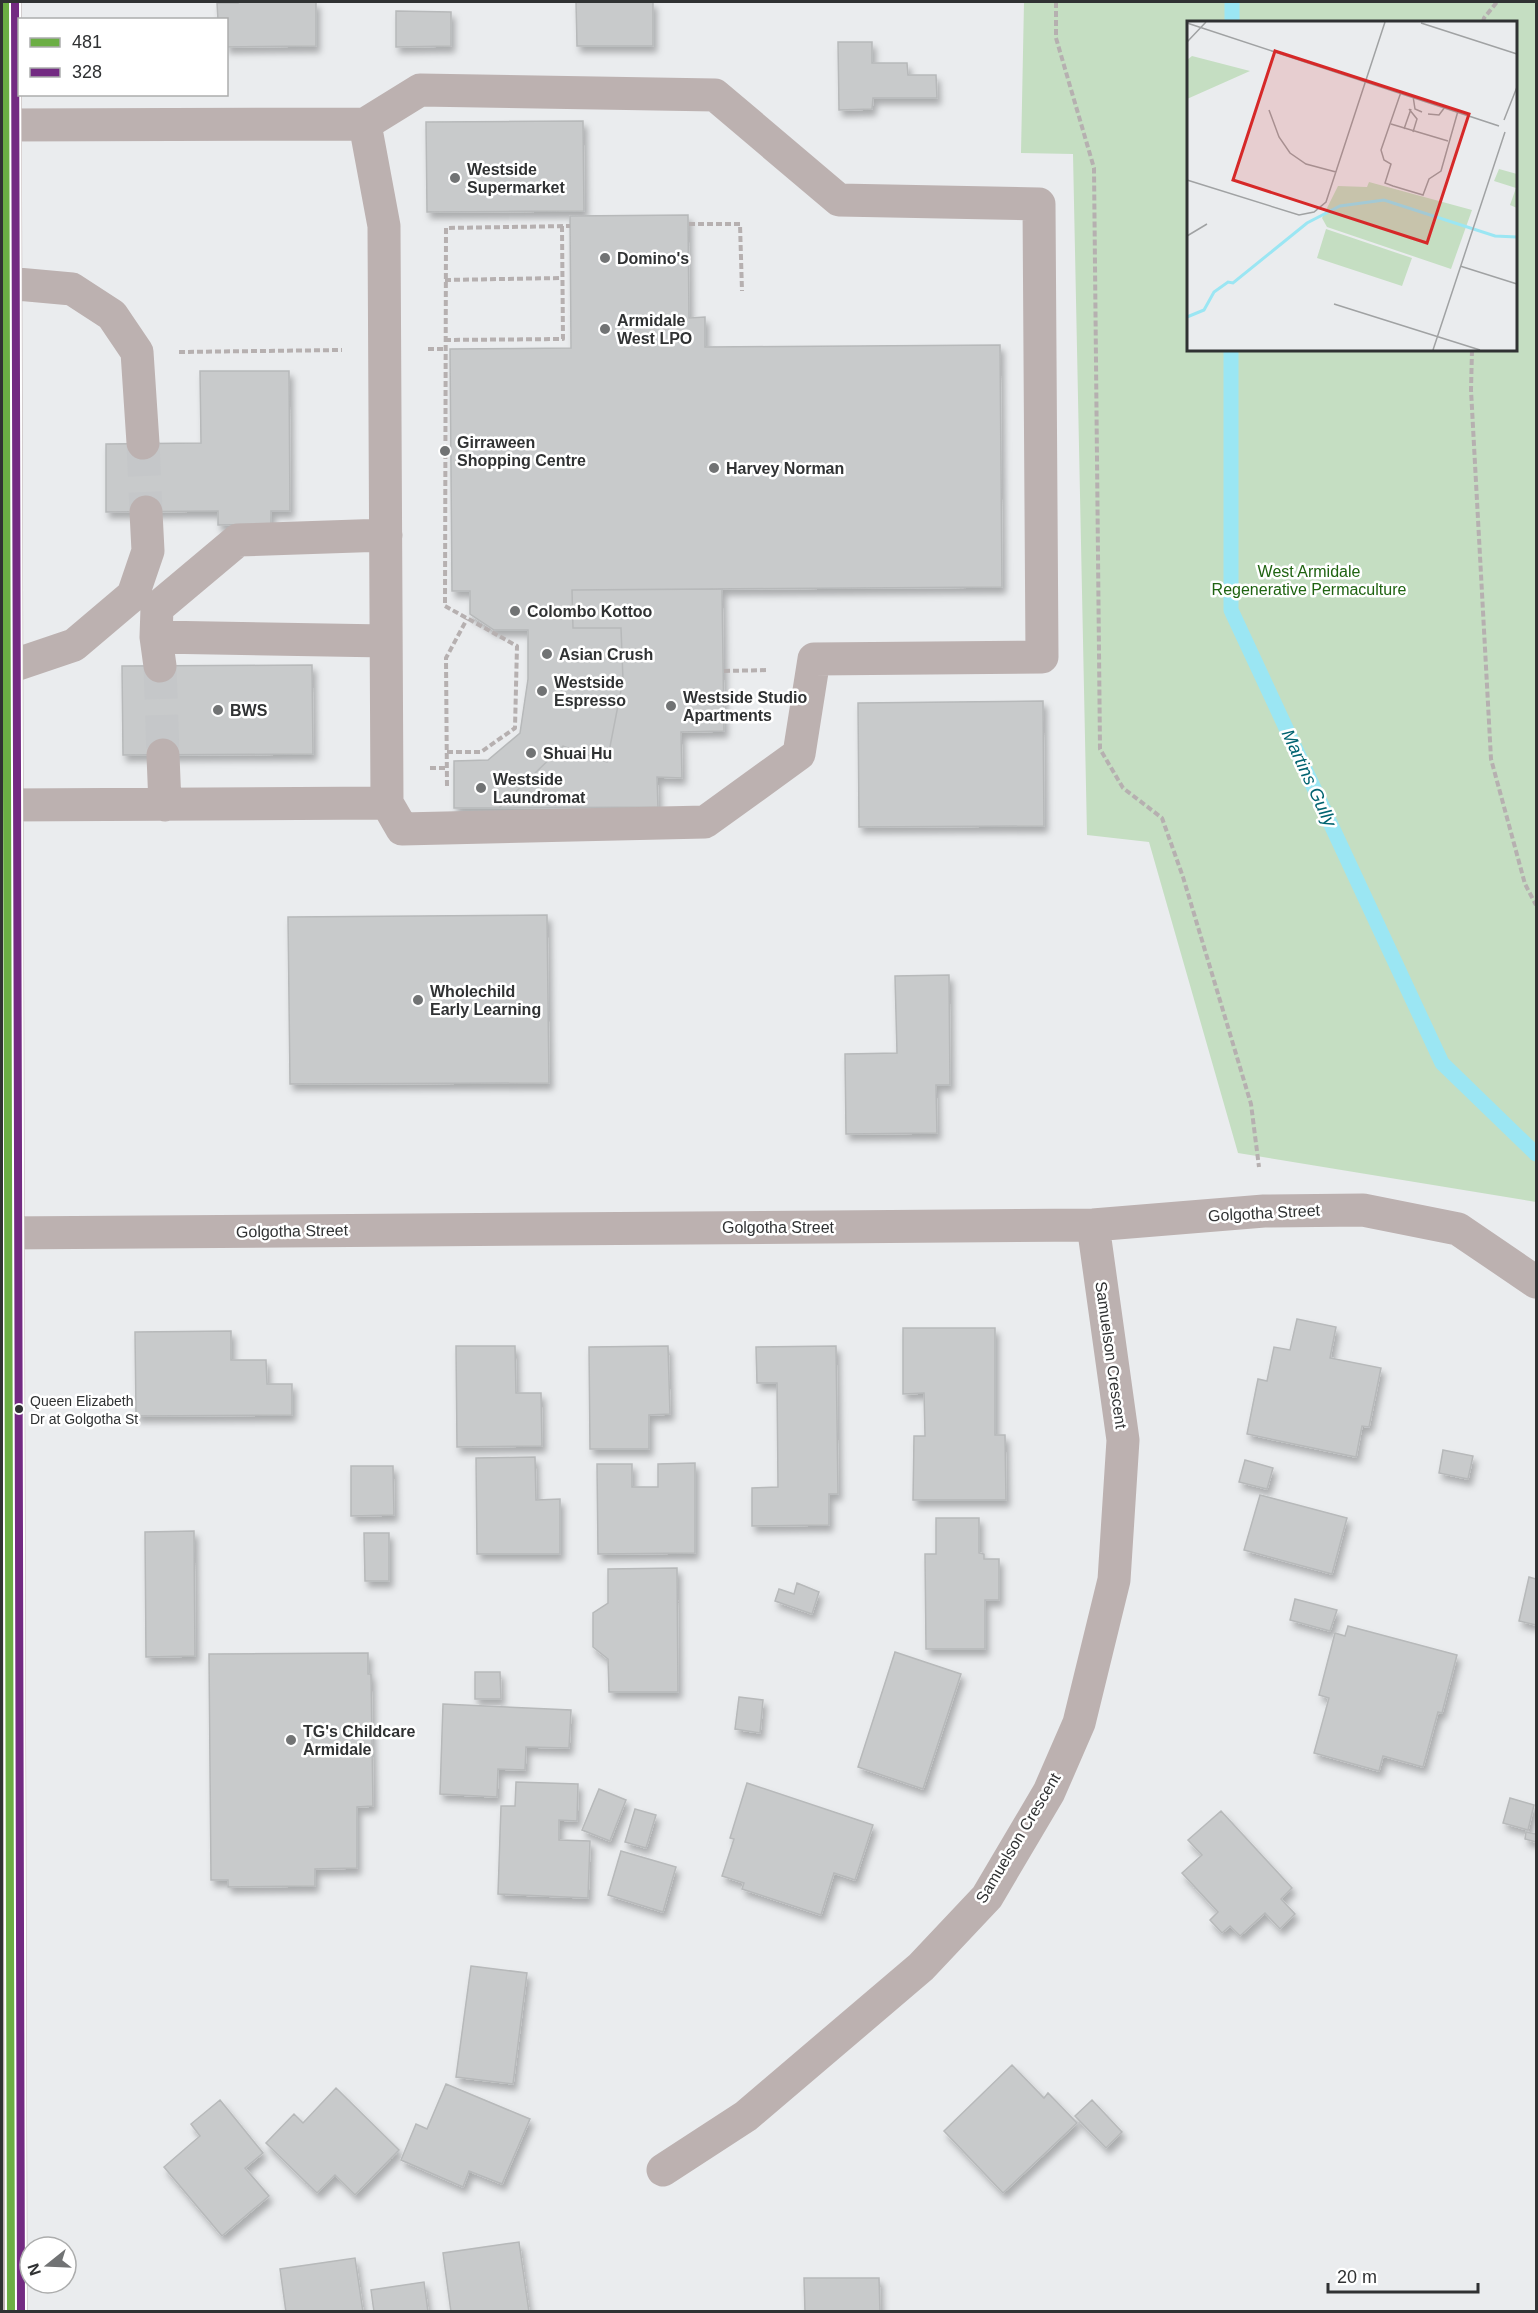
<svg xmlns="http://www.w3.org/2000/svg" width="1538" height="2313" font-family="Arial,sans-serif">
<defs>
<filter id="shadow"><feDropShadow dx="3.5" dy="6" stdDeviation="3" flood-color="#0004"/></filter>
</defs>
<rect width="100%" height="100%" fill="#eaecee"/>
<path fill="#c5dec2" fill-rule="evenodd" d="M1024,2H1536V1202L1238,1153L1149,842L1087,835L1073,154L1021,153ZM1188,22H1516V350H1188Z"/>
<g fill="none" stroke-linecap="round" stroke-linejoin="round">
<path stroke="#9be6f3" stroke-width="15" d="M1232,22V2
M1231,350V610L1442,1063L1536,1154"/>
</g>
<path fill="#c8cacb" stroke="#b7b9ba" stroke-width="1.5" filter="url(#shadow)" d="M238,2H316V46L226,47V20H218L217,3H238Z
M576,2H653V46H577Z
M396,11L451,12V46L396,47Z
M838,42H872V63H907L908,75H936L937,98H873L872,109L839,110Z
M583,121L584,211L427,212L426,122Z
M688,215L689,318L705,317V347L1000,345L1002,587L572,590L573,628H621L623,680L607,762L563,746L499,808H454V761L488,760L520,733L528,679V630H494L470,614V591H452L450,349L571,348L570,216Z
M200,371H289L290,511H271V524L218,525V511L106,512V444L201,443Z
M722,589L724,731L681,732L682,778L657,777L658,807L499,808L563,746L607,762L623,680L621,628H573L572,590Z
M312,665L313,754L123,755L122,666Z
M1043,701L1044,826L859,827L858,703Z
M547,915L549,1083L290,1084L288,917Z
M949,975L950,1085H936L937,1133L846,1134L845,1054L897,1053L895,976Z
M1297,1319L1336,1327L1330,1358L1381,1368L1369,1427L1362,1426L1356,1457L1247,1434L1258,1379L1267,1381L1274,1347L1290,1350Z
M903,1328H995V1435H1005L1006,1500H913L914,1436H925L924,1393L903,1394Z
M231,1331V1360H266L267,1384H292V1415L136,1416L135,1332Z
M456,1346H515L516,1393H541L542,1446L457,1447Z
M668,1346L670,1414L649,1415V1449H590L589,1347Z
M836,1346L838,1494H829V1525L752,1526V1488L778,1487L777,1383H757L756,1347Z
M1443,1450L1473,1456L1468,1479L1439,1473Z
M535,1457L536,1500L560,1499V1554H477L476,1458Z
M1245,1460L1273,1468L1267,1489L1239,1482Z
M695,1463V1553L598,1554L597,1464H632V1487H658V1464Z
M351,1466H393L394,1515L351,1516Z
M1260,1495L1347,1518L1332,1574L1244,1550Z
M936,1518H979V1553L984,1554V1559H999V1600H985V1649H926L925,1554H936Z
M194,1531L195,1656L146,1657L145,1532Z
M364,1533H389V1581H365Z
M677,1568L678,1692H609L608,1659L593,1647V1613L608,1603V1569Z
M1529,1577L1536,1579V1625L1519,1621Z
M797,1583L819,1592L812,1614L775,1601L779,1589L794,1594Z
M1295,1599L1337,1610L1330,1631L1290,1620Z
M1348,1626L1457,1655L1442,1713L1438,1712L1423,1767L1383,1756L1379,1771L1314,1753L1329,1698L1319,1695L1335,1633L1345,1636Z
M895,1652L961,1674L923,1789L858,1767Z
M368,1653V1674H371L373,1806L357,1807V1868L315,1869V1886L228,1887V1880H211L209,1654Z
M475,1672H500L501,1699H475Z
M739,1697L763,1700L760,1733L735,1729Z
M443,1704L571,1710L569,1748L526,1747L525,1770L498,1769L497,1797L440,1794Z
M516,1782L578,1784L577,1821L559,1820V1840L590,1841L588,1898L498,1894L501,1806H515Z
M747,1783L873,1825L855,1880L834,1873L821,1915L742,1889L744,1883L722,1876L734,1839L730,1838Z
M599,1789L626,1800L610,1841L582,1830Z
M1510,1798L1534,1805L1528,1830L1503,1823Z
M635,1809L656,1815L646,1848L625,1842Z
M1221,1811L1292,1888L1281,1899L1295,1914L1280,1929L1265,1913L1240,1936L1230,1926L1222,1933L1210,1920L1218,1912L1182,1873L1202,1855L1188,1840Z
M1526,1832L1536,1834V1842L1525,1839Z
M621,1851L676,1867L663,1912L608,1895Z
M471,1966L527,1973L513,2084L456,2077Z
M1012,2065L1044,2098L1048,2093L1077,2123L1003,2193L944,2131Z
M446,2084L530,2119L502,2184L469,2171L463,2187L401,2160L416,2124L427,2129Z
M336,2088L399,2150L355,2195L335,2175L317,2193L266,2143L294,2114L303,2123Z
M220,2100L263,2153L245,2168L269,2196L222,2236L164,2167L200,2136L191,2124Z
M1092,2100L1122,2132L1106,2148L1075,2116Z
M519,2242L529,2312H451L443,2253Z
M355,2258L363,2312H286L280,2269Z
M804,2278H879L880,2312H805Z
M424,2282L428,2312H374L371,2290Z"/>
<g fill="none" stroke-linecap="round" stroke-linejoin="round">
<path stroke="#c5c7c9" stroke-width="33" stroke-dasharray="33 16" stroke-linecap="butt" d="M143,443L146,512
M160,666L163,755"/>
<path stroke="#b6b0b0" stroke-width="4" stroke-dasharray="6 3" stroke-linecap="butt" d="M1056,2V38L1094,168L1100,749L1123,788L1162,818L1183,877L1251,1104L1259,1167
M1483,22L1484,18L1497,2
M689,224H740L742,291
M445,280L561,278
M445,340L563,339L562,226
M428,349H445
M1472,350L1471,390L1491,759L1525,884L1536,905
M179,352L342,350
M724,671L768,670
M447,752H481L515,728L517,646L445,606L446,228L570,226
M430,768H447
M447,786L446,658L467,619"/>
<path stroke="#bcb1b0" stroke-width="33" d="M5,2L11,2312
M5,125L365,124L420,90L715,95L839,200L1039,204L1042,657L814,659L799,754L705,822L402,829L387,803L384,226L365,124
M6,283L72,289L112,315L137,352L143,443
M156,637L386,641
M160,666L156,637L157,608L238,540L386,535
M6,668L74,645L133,595L148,551L146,512
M163,755L165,805
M7,805L387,803
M2,1233L1093,1225L1264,1211L1363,1210L1458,1229L1536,1282
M663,2170L746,2116L921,1967L987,1897L1049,1792L1079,1723L1114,1580L1123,1440L1093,1225"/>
<defs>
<path id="bus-1" d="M5,2L11,2312"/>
<path id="bus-2" d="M15,2L21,2312"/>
</defs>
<use href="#bus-1" stroke="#fff" stroke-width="12"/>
<use href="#bus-2" stroke="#fff" stroke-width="12"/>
<use href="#bus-1" stroke="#6bae44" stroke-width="8"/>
<use href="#bus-2" stroke="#732a82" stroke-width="8"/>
</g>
<g fill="#717374" stroke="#fff" stroke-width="2">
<circle cx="455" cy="178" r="6"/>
<circle cx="605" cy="258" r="6"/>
<circle cx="605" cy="329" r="6"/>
<circle cx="445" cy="451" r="6"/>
<circle cx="714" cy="468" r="6"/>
<circle cx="515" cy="611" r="6"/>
<circle cx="547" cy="654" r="6"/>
<circle cx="542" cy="691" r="6"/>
<circle cx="671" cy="706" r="6"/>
<circle cx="218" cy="710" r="6"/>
<circle cx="531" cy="753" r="6"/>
<circle cx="481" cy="788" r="6"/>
<circle cx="418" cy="1000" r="6"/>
<circle cx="291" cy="1740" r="6"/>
</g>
<circle fill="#303233" stroke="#fff" stroke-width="2" cx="19" cy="1409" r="5"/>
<g text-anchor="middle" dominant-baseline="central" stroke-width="5" stroke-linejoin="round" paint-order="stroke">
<g font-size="14" fill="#303233" stroke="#fff" text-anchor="start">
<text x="30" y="1401">Queen Elizabeth<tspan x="30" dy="18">Dr at Golgotha St</tspan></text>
</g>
<g font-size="16" font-weight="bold" fill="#303233" stroke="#fff" text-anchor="start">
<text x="467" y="169">Westside<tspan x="467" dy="18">Supermarket</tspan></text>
<text x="617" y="258">Domino's</text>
<text x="617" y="320">Armidale<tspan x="617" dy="18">West LPO</tspan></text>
<text x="457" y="442">Girraween<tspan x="457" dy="18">Shopping Centre</tspan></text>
<text x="726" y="468">Harvey Norman</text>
<text x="527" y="611">Colombo Kottoo</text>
<text x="559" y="654">Asian Crush</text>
<text x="554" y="682">Westside<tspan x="554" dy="18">Espresso</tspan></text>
<text x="683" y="697">Westside Studio<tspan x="683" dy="18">Apartments</tspan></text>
<text x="230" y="710">BWS</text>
<text x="543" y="753">Shuai Hu</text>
<text x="493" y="779">Westside<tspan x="493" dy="18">Laundromat</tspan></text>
<text x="430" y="991">Wholechild<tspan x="430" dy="18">Early Learning</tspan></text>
<text x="303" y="1731">TG's Childcare<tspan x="303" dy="18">Armidale</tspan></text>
</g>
<g font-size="16" fill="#1f6311" stroke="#fff">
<text x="1309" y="571">West Armidale<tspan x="1309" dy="18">Regenerative Permaculture</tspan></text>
</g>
<g font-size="16" fill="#303233" stroke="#fff">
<text transform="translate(1264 1213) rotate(-3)">Golgotha Street</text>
<text x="778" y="1227">Golgotha Street</text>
<text transform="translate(292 1231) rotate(-1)">Golgotha Street</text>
<text transform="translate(1111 1355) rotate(82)">Samuelson Crescent</text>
<text transform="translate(1018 1838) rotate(-59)">Samuelson Crescent</text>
</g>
<g font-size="18" font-style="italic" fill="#016370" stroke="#fff">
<text transform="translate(1309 778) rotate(65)">Martins Gully</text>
</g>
</g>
<g transform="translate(1187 21)">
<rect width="330" height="330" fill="#eaecee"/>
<path d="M5,35L63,50L0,78V39ZM312,148L330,153V187L323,184L329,167L307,160ZM182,161L285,189L264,248L140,206L135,197L151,165L180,166ZM139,208L225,237L215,265L130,237Z" fill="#c5dec2"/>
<path fill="none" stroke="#9be6f3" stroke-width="3" d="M0,296L17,289L27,271L41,261L46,262L120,202L153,185L197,179L308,215L330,216"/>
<path fill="none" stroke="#a0a2a3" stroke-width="1.5" d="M0,2L312,105M234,2L330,33M0,21L19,1M214,71L194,129L197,139L204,143L198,162L206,165L236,174L242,158L254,150L271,90M226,75L228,88L235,91M222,88L230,98L226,111M82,89L92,116L103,132L119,143L149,151M241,93L252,94L258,86M317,99L330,66M204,103L261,120M217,108L224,88M0,159L112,194L127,191L139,181L198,1M0,215L20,203M273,245L330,263M147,283L293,329M246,329L318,111"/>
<path fill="#d62828" fill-opacity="0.15" stroke="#d62828" stroke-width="3" d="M88,30L282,93L240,222L46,159Z"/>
<rect width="330" height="330" fill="none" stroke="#303233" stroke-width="3"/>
</g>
<rect width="1538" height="2313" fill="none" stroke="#303233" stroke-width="6"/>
<rect x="18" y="18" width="210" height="78" fill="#ffffff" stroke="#acadad" stroke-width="1.5"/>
<rect x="30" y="38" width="30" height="9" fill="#6bae44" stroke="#acadad" stroke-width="1.5"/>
<text x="72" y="48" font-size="18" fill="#303233">481</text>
<rect x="30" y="68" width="30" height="9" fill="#732a82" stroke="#acadad" stroke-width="1.5"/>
<text x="72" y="78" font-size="18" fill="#303233">328</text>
<g transform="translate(48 2265) rotate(252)"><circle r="28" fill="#ffffff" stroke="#acadad" stroke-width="1.5"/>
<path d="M0-4.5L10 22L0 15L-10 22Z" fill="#717374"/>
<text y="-9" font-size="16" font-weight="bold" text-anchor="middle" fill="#303233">N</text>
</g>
<path d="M1328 2283v9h150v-9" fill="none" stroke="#303233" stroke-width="3"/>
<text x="1337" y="2283" font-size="18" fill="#303233" stroke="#ffffff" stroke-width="4.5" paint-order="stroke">20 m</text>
</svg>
